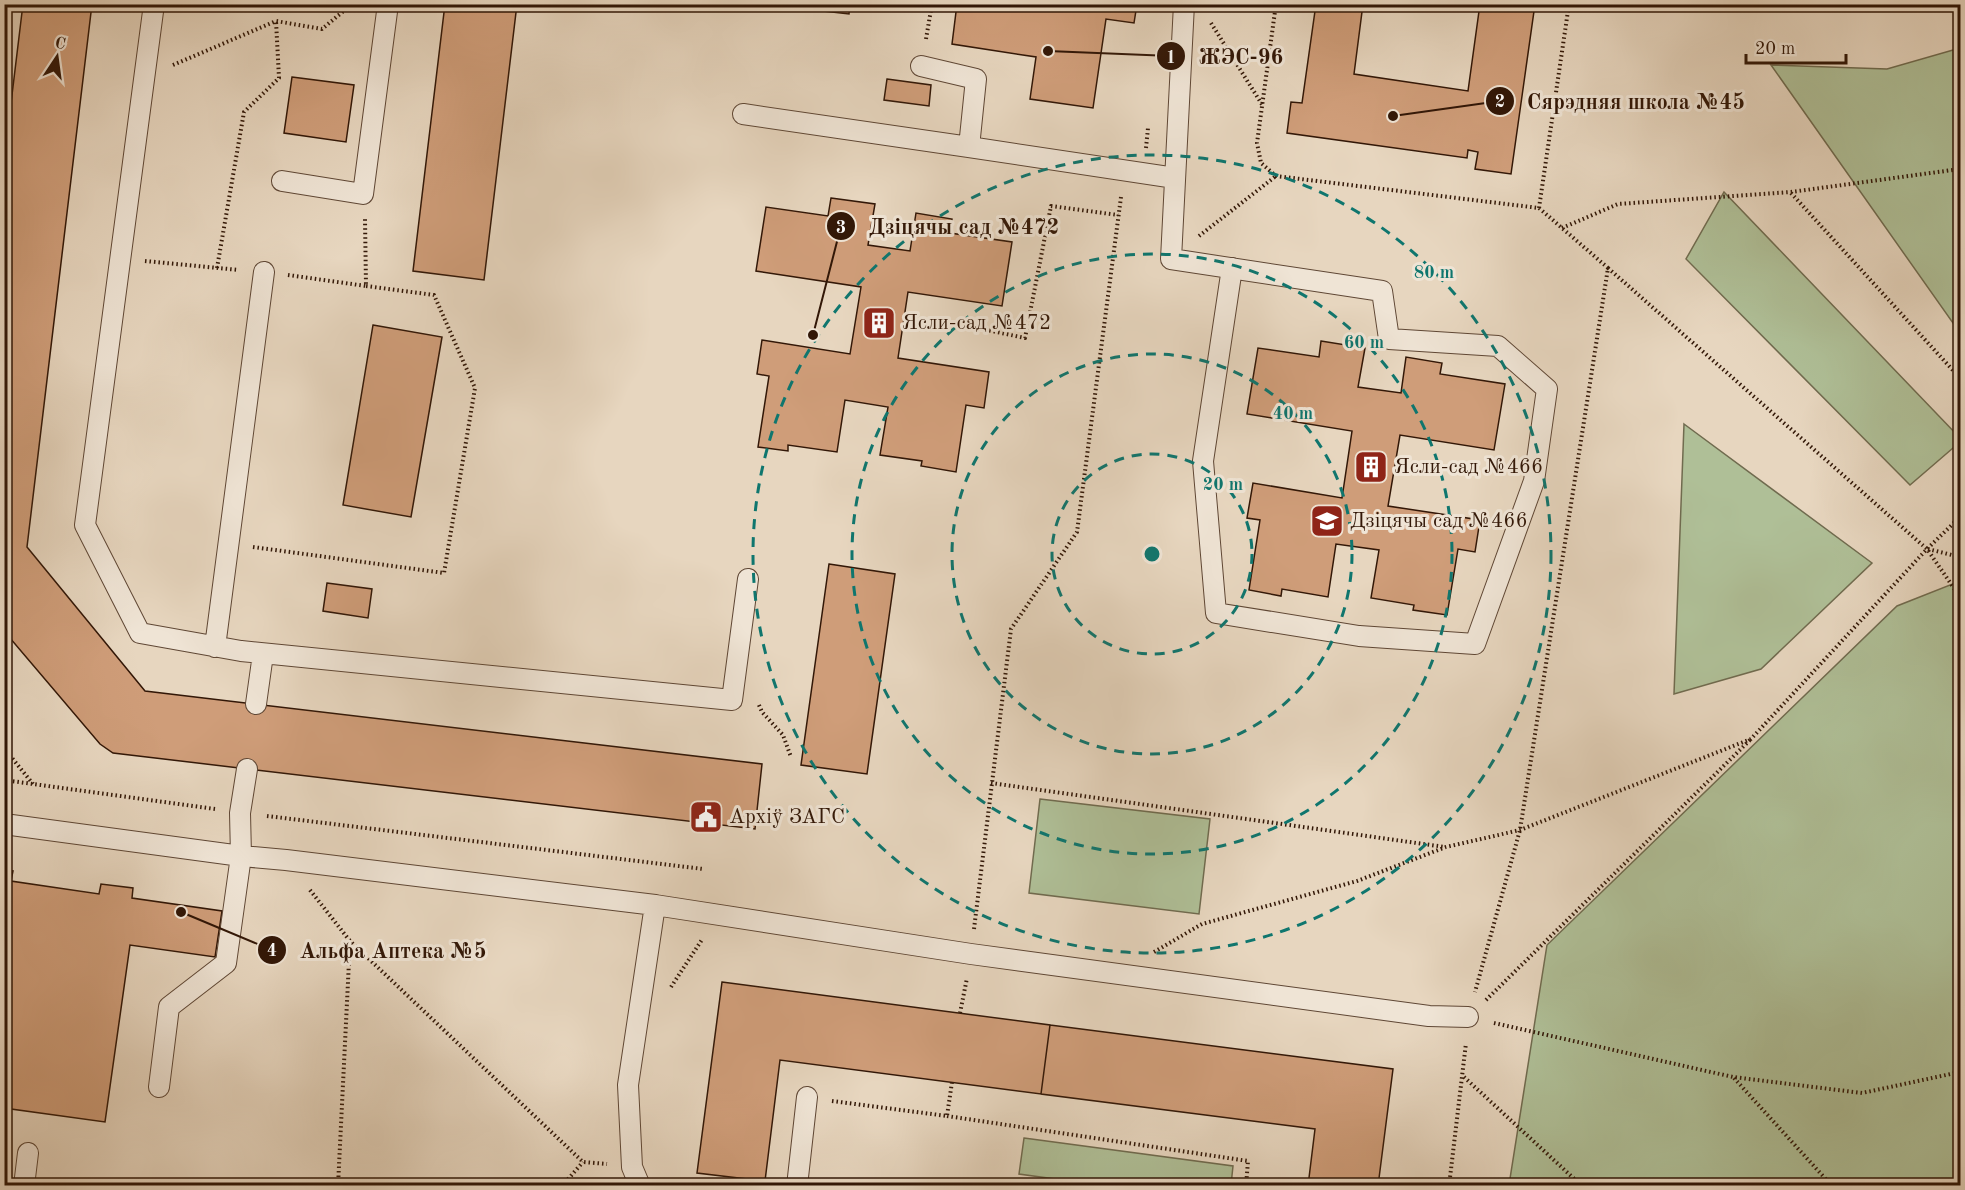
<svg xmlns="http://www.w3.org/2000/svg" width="1965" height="1190" font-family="'Old Standard TT',serif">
<rect width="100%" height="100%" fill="#e7d6bf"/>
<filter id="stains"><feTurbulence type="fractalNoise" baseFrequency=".00333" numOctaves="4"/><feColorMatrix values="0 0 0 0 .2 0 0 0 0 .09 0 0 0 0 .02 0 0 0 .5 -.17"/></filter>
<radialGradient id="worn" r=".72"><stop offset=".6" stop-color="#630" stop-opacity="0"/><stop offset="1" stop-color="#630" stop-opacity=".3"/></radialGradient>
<path fill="#afbf97" stroke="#706b4f" stroke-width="1.5" d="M1960,48V333L1771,65L1887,69Z
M1724,192L1960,438V442L1910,485L1686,259Z
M1684,424L1872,563L1761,669L1674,694Z
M1960,581V1185H1509L1547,945L1897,606Z
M1040,799L1210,819L1199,914L1029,893Z
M1024,1138L1233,1166L1231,1185L1106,1186L1019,1174Z"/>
<path fill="#cf9d79" stroke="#321707" stroke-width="1.5" d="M23,4H92L27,547L145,691L762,764L755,829L113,753L100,744L4,631V161Z
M445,4H517L484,280L413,271Z
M779,4H850L849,14L779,6Z
M957,4H1137L1134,23L1106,19L1093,108L1030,99L1036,57L952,44Z
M1316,4H1363L1354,74L1468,91L1480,4H1535L1511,174L1475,169L1478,152L1468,150L1467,158L1287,133L1291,102L1302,103Z
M292,77L354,85L346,142L284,133Z
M887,79L931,85L929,106L884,100Z
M831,198L875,204L868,245L910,251L916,213L952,219L950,233L1012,242L1002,306L908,292L898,358L989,372L984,408L966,405L956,472L921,466L922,461L880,455L888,407L845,400L837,452L788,445V451L758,447L769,376L757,374L762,340L850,354L861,287L756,271L766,207L828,216Z
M373,325L442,337L411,517L343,505Z
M1321,341L1365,348L1358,387L1401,393L1406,357L1442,363L1440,374L1505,384L1494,450L1400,435L1388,506L1480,520L1475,552L1458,549L1447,615L1413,610L1414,605L1371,598L1379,550L1336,544L1328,597L1282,589L1281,596L1249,590L1260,520L1247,518L1253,483L1342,498L1352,431L1247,414L1258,348L1319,357Z
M829,564L895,574L867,774L801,765Z
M327,583L372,589L368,618L323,611Z
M4,870L13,871L11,881L99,894L101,884L133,888L132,898L222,911L215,957L130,945L105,1122L4,1108Z
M722,982L1050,1025L1041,1094L780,1060L765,1181L697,1173Z
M1050,1025L1393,1069L1378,1186H1308L1315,1129L1041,1094Z"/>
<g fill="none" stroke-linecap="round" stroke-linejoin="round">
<defs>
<path id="service" d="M154,4L85,525L140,633L241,651L732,700L748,579
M1184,4L1171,259L1382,291L1389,339L1498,346L1547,389L1534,481L1475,644L1359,636L1216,613L1203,461L1232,268
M921,66L976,79L969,147L1175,178
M743,114L969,147
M282,181L363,194L388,4
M215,647L264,272
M256,704L263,654
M4,824L241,856L286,860L655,905L971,954L1429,1016L1468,1017
M159,1087L169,1007L226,963L241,856L240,813L247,769
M24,1186L28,1153
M640,1186L632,1167L628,1085L655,905
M797,1186L807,1097"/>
</defs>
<use href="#service" stroke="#5f4735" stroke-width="22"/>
<path stroke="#321707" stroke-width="4" stroke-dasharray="1.5 3" stroke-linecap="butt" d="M1276,4L1257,143L1261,163L1276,176L1539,208L1608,268L1520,830L1475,992
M1211,23L1263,106
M926,39L932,4
M173,65L276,21L322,29L352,4
M1146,148L1148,128
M1791,193L1960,378
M1539,208L1569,4
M1562,228L1618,204L1791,192L1960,169
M1199,236L1276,176
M145,261L239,270
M217,268L244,112L279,78L276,21
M1608,268L1927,549L1960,597
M288,275L366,286L365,219
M954,323L1025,338L1051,206L1118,215
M253,547L444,573L475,388L434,295L366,286
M1928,549L1960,557
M759,705L762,712L783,735L791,757
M4,748L33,784
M4,780L215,809
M991,783L1445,847
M267,816L703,869
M310,890L350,941L583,1162L607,1164
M974,929L1011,629L1077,532L1121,197
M1154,952L1202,924L1357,881L1446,847L1520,830L1751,739L1927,549L1960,517
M671,987L703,938
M1486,1000L1750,740
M960,1013L967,978
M1494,1023L1733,1077L1862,1093L1960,1072
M1464,1077L1582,1186
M1734,1078L1832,1186
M832,1101L947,1116L952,1082
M947,1116L1248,1161L1246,1186
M338,1186L350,941
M562,1186L583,1162
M1449,1186L1466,1043"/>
<use href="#service" stroke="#efe4d5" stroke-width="20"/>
</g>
<g fill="none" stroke="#0f766e" stroke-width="3" stroke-dasharray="10 8">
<circle cx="1152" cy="554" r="100"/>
<circle cx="1152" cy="554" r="200"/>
<circle cx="1152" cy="554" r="300"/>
<circle cx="1152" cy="554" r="399"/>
</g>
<defs>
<symbol id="building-square" viewBox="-11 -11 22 22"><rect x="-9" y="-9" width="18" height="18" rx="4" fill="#8f2418" stroke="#efe4d5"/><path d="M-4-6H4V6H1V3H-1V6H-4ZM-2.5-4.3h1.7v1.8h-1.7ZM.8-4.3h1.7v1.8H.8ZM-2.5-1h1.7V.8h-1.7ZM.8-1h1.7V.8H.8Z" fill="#fff"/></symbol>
<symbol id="school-square" viewBox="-11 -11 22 22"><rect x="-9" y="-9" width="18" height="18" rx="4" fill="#8f2418" stroke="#efe4d5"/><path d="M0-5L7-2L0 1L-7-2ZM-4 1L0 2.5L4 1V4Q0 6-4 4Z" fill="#fff"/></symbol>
<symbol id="civic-square" viewBox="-11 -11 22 22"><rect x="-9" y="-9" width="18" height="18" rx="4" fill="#8f2418" stroke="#efe4d5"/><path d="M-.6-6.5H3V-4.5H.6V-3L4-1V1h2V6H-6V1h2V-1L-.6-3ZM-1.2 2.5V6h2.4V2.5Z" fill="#fff"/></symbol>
</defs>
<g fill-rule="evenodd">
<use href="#building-square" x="860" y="304" width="38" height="38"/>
<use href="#building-square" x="1352" y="448" width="38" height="38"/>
<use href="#school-square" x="1308" y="502" width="38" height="38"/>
<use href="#civic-square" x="687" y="798" width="38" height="38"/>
</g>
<g text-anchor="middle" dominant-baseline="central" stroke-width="6" stroke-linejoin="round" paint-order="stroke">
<g font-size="21" fill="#321707" stroke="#efe4d5" text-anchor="start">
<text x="902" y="323">Ясли-сад №472</text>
<text x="1394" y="467">Ясли-сад №466</text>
<text x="1350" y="521">Дзіцячы сад №466</text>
<text x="729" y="817">Архіў ЗАГС</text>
</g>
</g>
<circle cx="1152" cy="554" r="9" fill="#0f766e" stroke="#efe4d5" stroke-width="3"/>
<g font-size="18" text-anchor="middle" font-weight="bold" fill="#0f766e" stroke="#efe4d5" stroke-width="6" stroke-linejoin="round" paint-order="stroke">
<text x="1434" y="278">80 m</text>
<text x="1364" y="348">60 m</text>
<text x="1293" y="419">40 m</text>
<text x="1223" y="490">20 m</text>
</g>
<path fill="none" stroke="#321707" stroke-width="2" d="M1048 51L1171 56M1393 116L1500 101M813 335L841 226M181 912L272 950"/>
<g fill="#321707" stroke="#efe4d5" stroke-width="2">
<circle cx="1048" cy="51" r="6"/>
<circle cx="1393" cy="116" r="6"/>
<circle cx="813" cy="335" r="6"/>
<circle cx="181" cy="912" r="6"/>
<circle cx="1171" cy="56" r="15"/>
<circle cx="1500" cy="101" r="15"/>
<circle cx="841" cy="226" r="15"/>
<circle cx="272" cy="950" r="15"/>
</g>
<g font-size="18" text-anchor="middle" font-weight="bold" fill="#fff">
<text x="1171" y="63">1</text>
<text x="1500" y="107">2</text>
<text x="841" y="233">3</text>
<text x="272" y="956">4</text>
</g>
<g font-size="22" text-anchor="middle" font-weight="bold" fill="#321707" stroke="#efe4d5" stroke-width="6" stroke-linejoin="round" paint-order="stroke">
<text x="1241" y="64">ЖЭС-96</text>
<text x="1636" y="109">Сярэдняя школа №45</text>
<text x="964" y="234">Дзіцячы сад №472</text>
<text x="393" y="958">Альфа Аптека №5</text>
</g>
<rect width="1965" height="1190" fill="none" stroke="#e7d6bf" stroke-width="24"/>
<rect x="6" y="6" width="1953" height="1178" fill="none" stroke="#321707" stroke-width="3"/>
<rect x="12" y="12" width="1941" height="1166" fill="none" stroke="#321707" stroke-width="1.5"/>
<g transform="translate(57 57) rotate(13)" stroke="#efe4d5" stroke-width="4.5" paint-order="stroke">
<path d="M0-4.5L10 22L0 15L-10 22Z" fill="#321707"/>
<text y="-9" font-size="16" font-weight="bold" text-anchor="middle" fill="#321707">С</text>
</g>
<path d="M1746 54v9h100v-9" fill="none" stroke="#321707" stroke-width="3"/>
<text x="1755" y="54" font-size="18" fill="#321707" stroke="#efe4d5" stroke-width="4.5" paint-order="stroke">20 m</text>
<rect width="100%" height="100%" filter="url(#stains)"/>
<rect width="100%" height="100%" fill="url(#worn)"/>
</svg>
